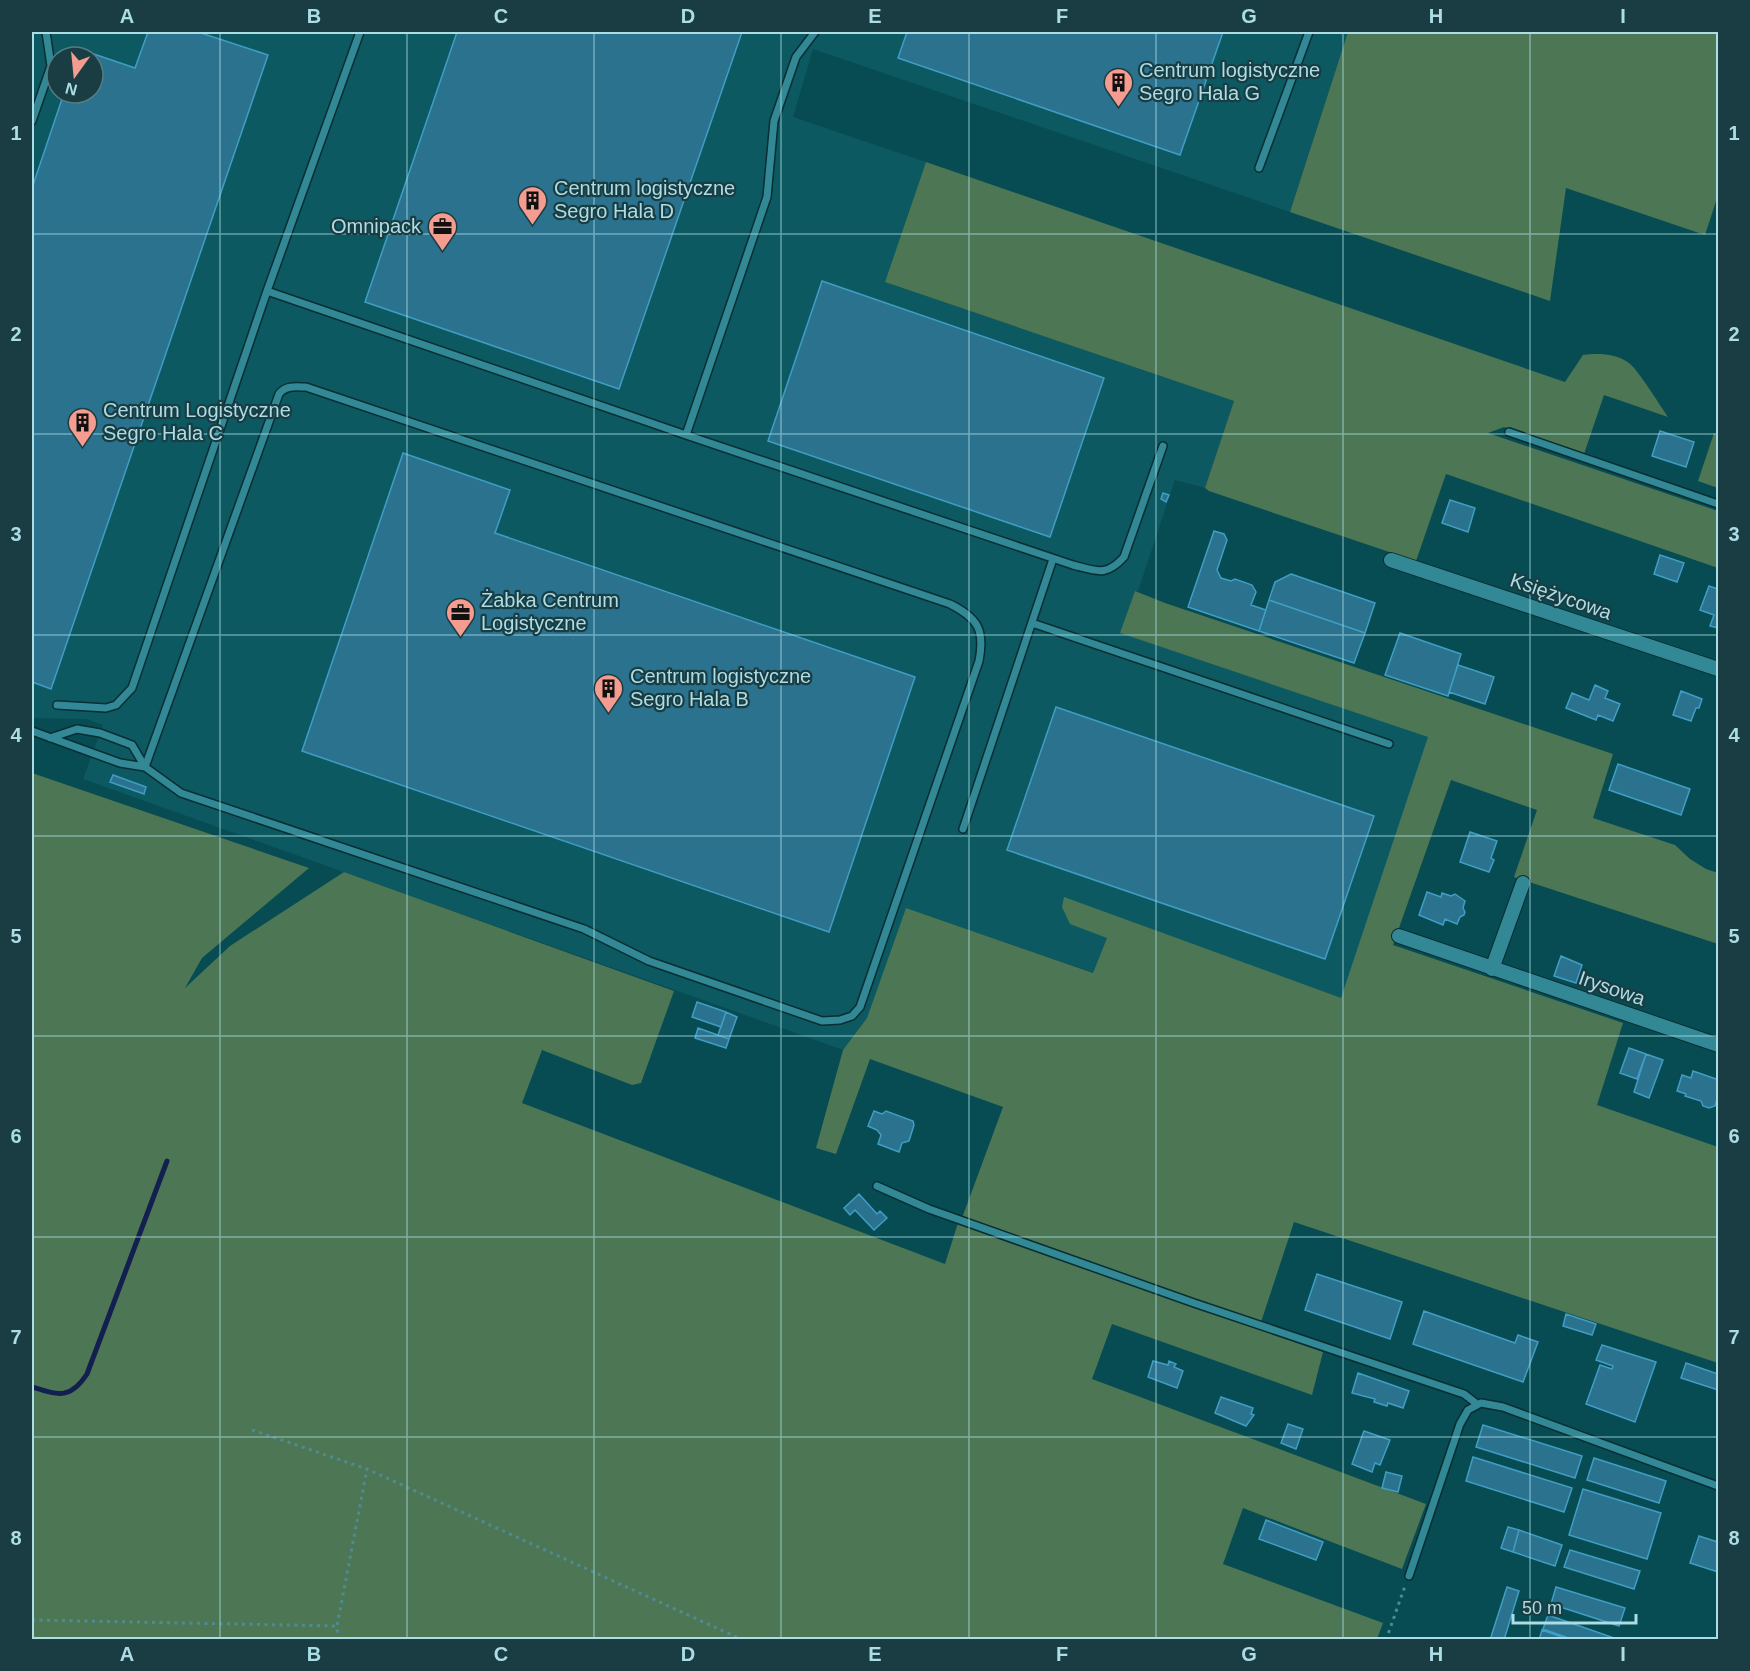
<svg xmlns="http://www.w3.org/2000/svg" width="1750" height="1671" font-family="Helvetica,sans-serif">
<rect width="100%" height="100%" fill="#074b53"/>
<path fill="#0d5962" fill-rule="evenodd" d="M32,32H1348L1290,212L813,49L793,117L926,162L885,282L1234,401L1205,488L1175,480L1138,591H1135L1121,633L1429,736L1363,934L1366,1026L1107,938L1094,973L906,908L867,1018L843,1050L83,779L103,725L86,719L32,718ZM57,57H93V93H57Z"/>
<path fill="#4d7754" d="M1348,32H1718V195L1705,235L1566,188L1550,301L1290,212Z
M926,162L1565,382L1583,355C1597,353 1616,353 1629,363C1639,371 1659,404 1668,417L1604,395L1584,454L1504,427L1488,433L1718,511V568L1446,474L1416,561L1209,491L1205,488L1234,401L885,282Z
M1714,433L1718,435V488L1698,481Z
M1135,591L1165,603L1613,754L1593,818L1675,845L1690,859L1706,869L1718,873V944L1514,877L1537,810L1451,780L1393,945L1623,1023L1597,1105L1718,1147V1363L1294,1222L1261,1322L962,1218L1003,1107L870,1059L836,1154L816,1148L843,1050L867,1018L906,908L1093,973L1107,938L1070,924L1062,907L1064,897L1341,998L1428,737L1120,633Z
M32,773L309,868L202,958L185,988L230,946L344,872L674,991L641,1083L632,1085L542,1050L522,1103L945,1264L958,1223L1323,1352L1312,1395L1112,1324L1092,1379L1426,1504L1402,1569L1243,1508L1223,1564L1383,1623L1377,1639L32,1640Z"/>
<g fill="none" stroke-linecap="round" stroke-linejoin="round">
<path stroke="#13204f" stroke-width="5" d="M32,1387C58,1395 70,1400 87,1374L167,1161"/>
</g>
<path fill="#2b728f" stroke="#409ec4" stroke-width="1.5" d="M148,32H198L268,55L51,689L32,682V188L64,93H93V57H76L79,49L135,68Z
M457,32H742L619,389L365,302Z
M907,32H1223L1180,155L898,58Z
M822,281L1104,378L1050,537L768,441Z
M1660,431L1694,442L1686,467L1652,456Z
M403,453L510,490L495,533L915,677L829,932L302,751Z
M1163,493L1169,495L1166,502L1161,499Z
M1450,500L1475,508L1468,532L1442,523Z
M1214,531L1224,534L1227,540L1217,570L1221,578L1231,581L1235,579L1252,585L1256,592L1251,605L1266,610L1259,631L1188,607Z
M1660,555L1684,563L1677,582L1654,574Z
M1291,574L1375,603L1365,633L1269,600L1275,582Z
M1709,586L1718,589V628L1710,626L1714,615L1700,610Z
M1269,600L1365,633L1354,663L1259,631Z
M1400,633L1461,654L1448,696L1385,675Z
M1458,665L1494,677L1485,704L1449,692Z
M1595,685L1608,691L1605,698L1620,704L1613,721L1598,715L1596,720L1566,708L1572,693L1589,700Z
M1681,691L1702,699L1699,708H1696L1691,721L1673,715Z
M1056,707L1374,816L1325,959L1007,850Z
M1618,764L1690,789L1681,815L1609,790Z
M113,775L146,787L144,794L110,782Z
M1470,832L1497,841L1491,858L1494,860L1489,872L1460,862Z
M1427,892L1441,897L1442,893L1451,896L1455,894L1465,901L1463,908L1465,912L1464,915L1460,917L1457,924L1445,919L1443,925L1419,915Z
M1561,956L1582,965L1576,983L1554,976Z
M697,1002L726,1012L721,1027L692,1017Z
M726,1012L737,1017L729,1039L718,1035Z
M698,1028L729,1039L726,1048L695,1038Z
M1629,1048L1646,1054L1637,1079L1620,1073Z
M1646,1054L1663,1060L1649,1098L1634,1092Z
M1693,1071L1716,1079L1718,1078V1096L1715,1106L1709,1108L1703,1106L1701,1101L1685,1096L1686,1094L1677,1091L1682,1075L1691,1078Z
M874,1111L882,1114L886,1111L913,1121L914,1125L909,1141L902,1143L899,1152L878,1144L881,1135L877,1130L868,1126Z
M859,1194L877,1214L880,1211L887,1218L874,1230L855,1210L850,1215L844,1208Z
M1317,1274L1402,1302L1390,1339L1305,1310Z
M1424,1311L1515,1343L1518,1335L1538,1342L1523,1382L1413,1344Z
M1566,1314L1596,1324L1592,1335L1563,1326Z
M1602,1345L1656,1362L1635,1422L1586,1404L1600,1365L1612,1369L1613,1366L1596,1360Z
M1153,1361L1168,1365L1169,1361L1176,1364L1174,1367L1183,1371L1177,1388L1148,1377Z
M1686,1363L1718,1374V1390L1681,1378Z
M1358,1373L1409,1391L1403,1408L1388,1403L1387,1406L1374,1402L1375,1399L1352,1393Z
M1221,1397L1253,1408L1251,1414L1254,1415L1246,1426L1215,1413Z
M1288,1424L1303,1429L1296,1449L1281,1443Z
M1483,1425L1582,1456L1575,1478L1476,1447Z
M1364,1431L1390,1440L1380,1465L1375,1463L1372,1472L1352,1464Z
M1473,1457L1572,1488L1564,1512L1466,1481Z
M1594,1458L1666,1481L1659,1503L1587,1480Z
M1386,1472L1402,1476L1398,1492L1382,1488Z
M1583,1489L1661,1513L1647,1559L1569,1535Z
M1266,1520L1323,1542L1316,1560L1259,1539Z
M1508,1527L1519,1530L1513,1552L1501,1548Z
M1519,1530L1562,1545L1555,1566L1513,1552Z
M1699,1536L1718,1542V1572L1690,1563Z
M1570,1550L1640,1571L1634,1589L1564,1567Z
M1507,1587L1519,1591L1504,1640H1490Z
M1556,1587L1625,1608L1619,1626L1551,1604Z
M1548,1615L1617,1639V1640H1574L1543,1629Z
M1542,1630L1570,1640H1539Z"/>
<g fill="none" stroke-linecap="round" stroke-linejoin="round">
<defs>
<path id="service" d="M32,121L51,66L46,32
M1259,168L1309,32
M267,291L686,435L767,197L774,121L796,57L815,32
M1509,432L1718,504
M686,435L1073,565C1097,571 1106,577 1124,557L1163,446
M1032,623L1389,744
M57,705L106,708L116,705L132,688L267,291L360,32
M32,731L120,763L145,767
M50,738L77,729L100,733L132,745L145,767L181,793L584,929L649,961L822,1021L840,1020L852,1016L860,1007L979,661C985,630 978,618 950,604L306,387C295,387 286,385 279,394L145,767
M963,829L1053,559
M877,1186L929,1209L1194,1303L1464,1394L1477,1404
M1409,1576L1460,1424L1468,1410L1481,1403L1503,1407L1718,1486"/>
<path id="minor" d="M1391,560L1718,669
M1399,936L1718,1045
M1492,969L1523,883"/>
</defs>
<use href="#service" stroke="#092e33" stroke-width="10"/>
<use href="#minor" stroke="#092e33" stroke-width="16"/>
<path stroke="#4f8b92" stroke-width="3" stroke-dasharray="3 4.5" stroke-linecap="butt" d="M252,1430L367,1469L743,1640
M32,1620L337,1626
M338,1640L337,1626L367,1469
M1386,1640L1405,1586"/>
<use href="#service" stroke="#328995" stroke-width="7"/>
<use href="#minor" stroke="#328995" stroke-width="14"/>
</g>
<path fill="none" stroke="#acdde4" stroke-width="1.5" stroke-opacity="0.55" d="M220,32V1640M407,32V1640M594,32V1640M781,32V1640M969,32V1640M1156,32V1640M1343,32V1640M1530,32V1640M32,234H1718M32,434H1718M32,635H1718M32,836H1718M32,1036H1718M32,1237H1718M32,1437H1718"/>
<defs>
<symbol id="building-pin" viewBox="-11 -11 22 30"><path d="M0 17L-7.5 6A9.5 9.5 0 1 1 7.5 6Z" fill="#f59c90" stroke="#1a3d43"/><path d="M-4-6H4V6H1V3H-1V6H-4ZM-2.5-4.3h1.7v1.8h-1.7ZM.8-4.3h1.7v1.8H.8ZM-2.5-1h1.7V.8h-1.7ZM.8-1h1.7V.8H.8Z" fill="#111"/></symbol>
<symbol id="office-pin" viewBox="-11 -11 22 30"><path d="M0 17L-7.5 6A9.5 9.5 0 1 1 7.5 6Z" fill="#f59c90" stroke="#1a3d43"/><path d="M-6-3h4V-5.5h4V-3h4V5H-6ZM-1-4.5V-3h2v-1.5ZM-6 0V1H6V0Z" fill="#111"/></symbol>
</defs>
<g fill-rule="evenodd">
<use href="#building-pin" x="1102" y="66" width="33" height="45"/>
<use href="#building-pin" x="516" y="184" width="33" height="45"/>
<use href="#office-pin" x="426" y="210" width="33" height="45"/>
<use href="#building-pin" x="66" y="406" width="33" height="45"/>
<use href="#office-pin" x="444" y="596" width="33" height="45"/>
<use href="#building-pin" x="592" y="672" width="33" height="45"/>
</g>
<g text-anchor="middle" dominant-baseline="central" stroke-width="4.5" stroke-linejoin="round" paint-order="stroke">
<g font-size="20" fill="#acdde4" stroke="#1a3d43" text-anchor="start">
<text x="1139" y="70">Centrum logistyczne<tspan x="1139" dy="23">Segro Hala G</tspan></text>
<text x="554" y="188">Centrum logistyczne<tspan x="554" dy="23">Segro Hala D</tspan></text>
<text x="421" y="226" text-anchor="end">Omnipack</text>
<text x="103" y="410">Centrum Logistyczne<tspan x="103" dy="23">Segro Hala C</tspan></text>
<text x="481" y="600">Żabka Centrum<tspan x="481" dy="23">Logistyczne</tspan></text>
<text x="630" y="676">Centrum logistyczne<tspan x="630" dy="23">Segro Hala B</tspan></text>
</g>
<g font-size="20" fill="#acdde4" stroke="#1a3d43">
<text transform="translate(1561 596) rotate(19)">Księżycowa</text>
<text transform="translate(1612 988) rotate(19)">Irysowa</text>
</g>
</g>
<rect width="1750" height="1671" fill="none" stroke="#1a3d43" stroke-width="66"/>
<g transform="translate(75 75) rotate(195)"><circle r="28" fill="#1a3d43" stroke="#547d83" stroke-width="1.5"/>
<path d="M0-4.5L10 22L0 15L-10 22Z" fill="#f59c90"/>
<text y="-9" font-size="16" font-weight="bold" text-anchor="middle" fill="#acdde4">N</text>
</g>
<path d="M1513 1614v9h123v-9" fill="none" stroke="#acdde4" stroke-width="3"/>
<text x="1522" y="1614" font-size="18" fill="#acdde4" stroke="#1a3d43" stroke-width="4.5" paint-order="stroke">50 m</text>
<rect x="33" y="33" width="1684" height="1605" fill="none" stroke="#acdde4" stroke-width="2"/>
<g font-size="20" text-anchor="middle" font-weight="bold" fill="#acdde4">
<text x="127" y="23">A</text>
<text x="314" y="23">B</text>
<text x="501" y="23">C</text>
<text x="688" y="23">D</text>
<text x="875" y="23">E</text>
<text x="1062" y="23">F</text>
<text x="1249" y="23">G</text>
<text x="1436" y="23">H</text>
<text x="1623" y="23">I</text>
<text x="16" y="140">1</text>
<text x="1734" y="140">1</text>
<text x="16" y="341">2</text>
<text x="1734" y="341">2</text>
<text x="16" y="541">3</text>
<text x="1734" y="541">3</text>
<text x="16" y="742">4</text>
<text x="1734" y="742">4</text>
<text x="16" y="943">5</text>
<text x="1734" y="943">5</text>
<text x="16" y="1143">6</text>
<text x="1734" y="1143">6</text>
<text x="16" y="1344">7</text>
<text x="1734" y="1344">7</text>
<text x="16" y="1545">8</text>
<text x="1734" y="1545">8</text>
<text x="127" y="1661">A</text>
<text x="314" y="1661">B</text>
<text x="501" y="1661">C</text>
<text x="688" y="1661">D</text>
<text x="875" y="1661">E</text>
<text x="1062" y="1661">F</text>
<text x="1249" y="1661">G</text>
<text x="1436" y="1661">H</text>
<text x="1623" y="1661">I</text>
</g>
</svg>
